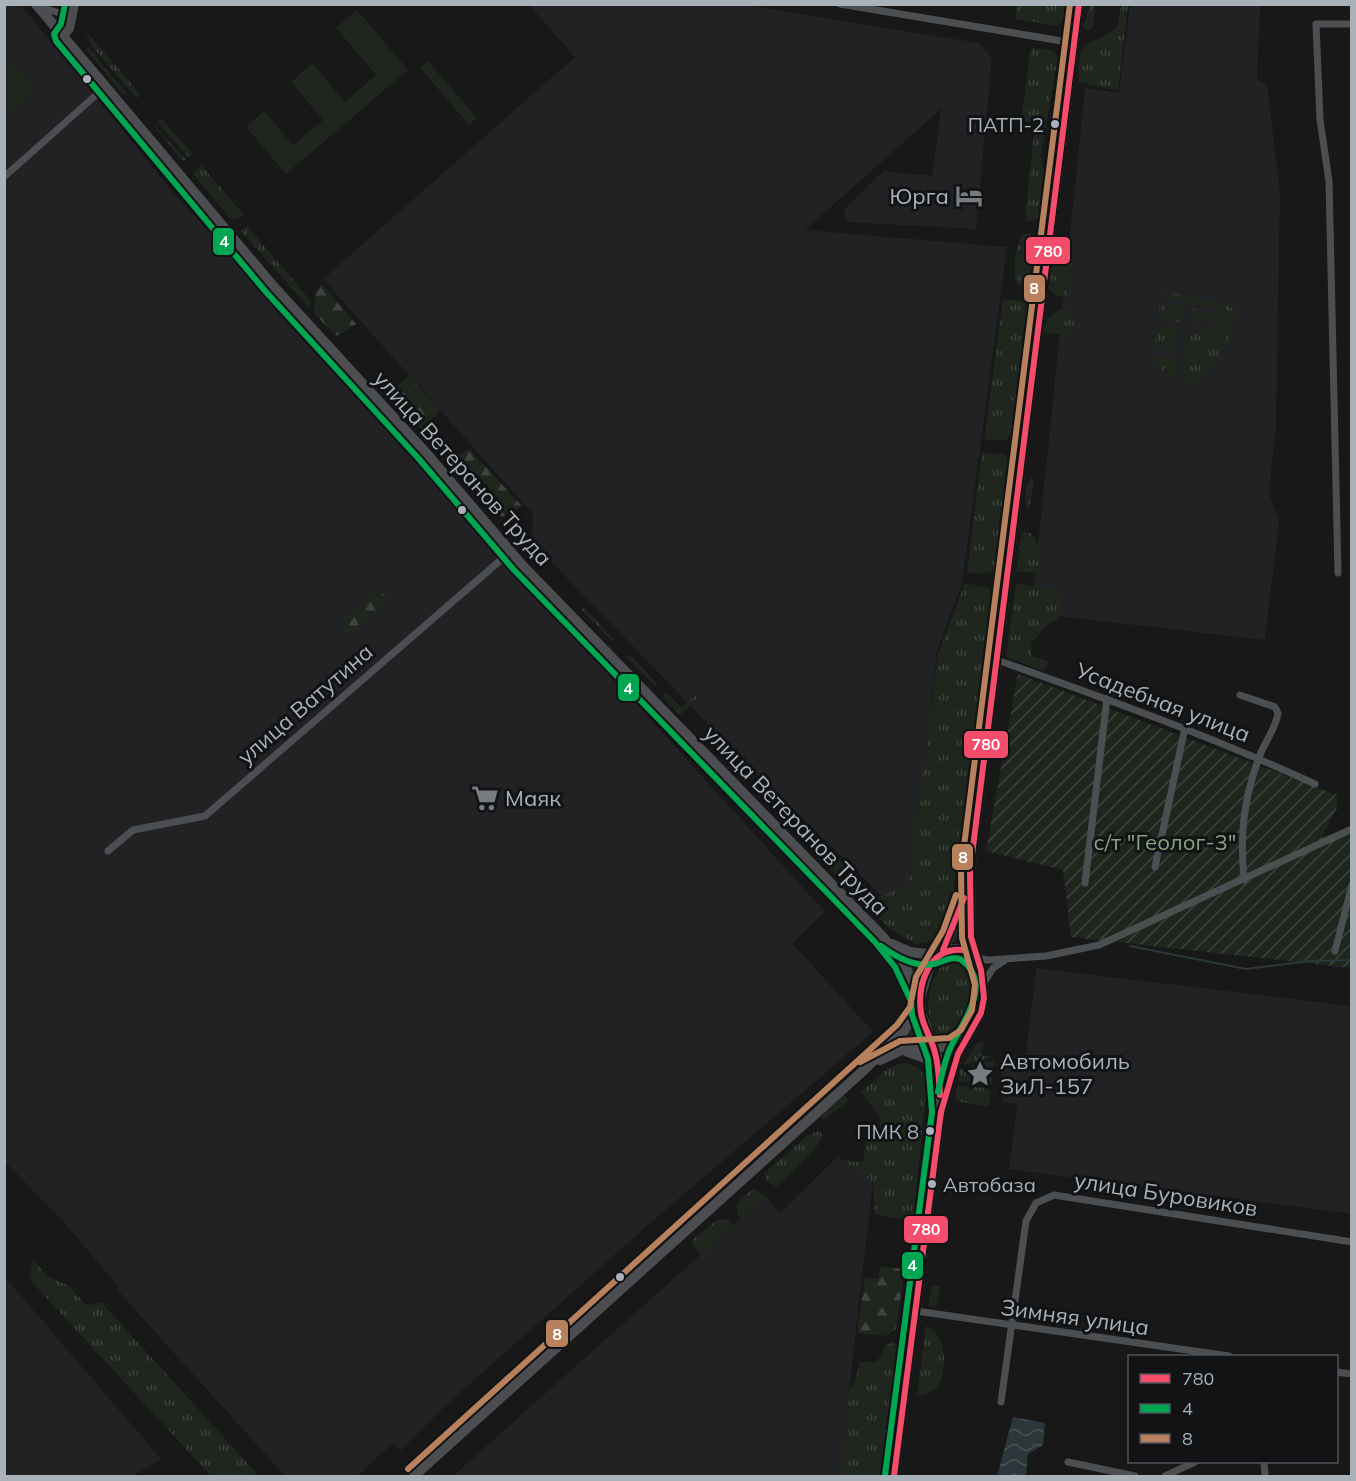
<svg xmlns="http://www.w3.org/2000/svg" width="1356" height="1481" font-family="Mulish,sans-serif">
<defs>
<pattern id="grass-tufts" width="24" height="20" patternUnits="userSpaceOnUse" patternTransform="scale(1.5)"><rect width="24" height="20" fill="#1f261e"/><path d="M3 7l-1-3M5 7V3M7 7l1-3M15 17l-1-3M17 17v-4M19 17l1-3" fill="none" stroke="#3d433d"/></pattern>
<pattern id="forest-firs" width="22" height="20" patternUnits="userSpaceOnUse" patternTransform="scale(1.5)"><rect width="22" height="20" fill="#1f261e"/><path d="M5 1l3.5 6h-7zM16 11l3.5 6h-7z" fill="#3d433d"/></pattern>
<pattern id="garden-furrows" width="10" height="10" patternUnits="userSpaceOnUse" patternTransform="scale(1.5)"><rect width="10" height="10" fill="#1f261e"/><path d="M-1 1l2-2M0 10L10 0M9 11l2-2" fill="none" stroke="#3d433d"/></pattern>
<pattern id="water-waves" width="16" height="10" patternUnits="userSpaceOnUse" patternTransform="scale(1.5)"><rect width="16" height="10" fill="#2b373b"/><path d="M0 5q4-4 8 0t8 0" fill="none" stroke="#475255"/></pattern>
</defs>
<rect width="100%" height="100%" fill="#181819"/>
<path fill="#222225" d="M20,4L172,191L825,912L792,943L873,1032L648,1225L444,1407L400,1451L393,1443L357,1476H285L120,1293L114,1281L62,1220L4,1161V5Z
M529,5H747L979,43L992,58L976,229L847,222L844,209L884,171L932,176L941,109L805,230L1007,247L962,583L936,654L925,651L937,655L905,911L898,912L742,759L532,542L533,514L323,279L575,57Z
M1130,5H1260L1257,79L1267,85L1280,192L1276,426L1269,493L1279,520L1265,640L1031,613L1085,88L1119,93Z
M1036,968L1351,1006V1214L1009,1169L1017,1104L1002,1102V1094H999L1004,1053L1026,1056Z
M838,1156L873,1182L839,1476H453L766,1196L780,1213Z
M4,1277H5L161,1459L133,1476H5Z"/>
<path fill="url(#grass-tufts)" d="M1016,5H1065L1063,20L1058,26L1016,19Z
M1090,5H1095L1093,28L1087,31L1083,28Z
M1121,5H1128L1118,91L1078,82C1081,28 1084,54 1117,27Z
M85,30L141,95L136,98L92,46Z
M88,47L128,95L123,94L87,51Z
M1031,48L1052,50L1058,56L1041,155L1044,174L1039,216L1035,220L1025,221L1035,123L1021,120Z
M161,118L192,153L188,157L158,123Z
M152,123L186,160L182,161Z
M201,165L245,216L232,220L193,174Z
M247,226L311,301L310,309L241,231Z
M1029,233L1035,238L1031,275L1024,286L1018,285C1012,269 1015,249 1022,234Z
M1064,253L1073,261L1066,296L1057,297L1049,289L1053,261L1057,255Z
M1157,291L1223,302L1237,312C1237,328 1212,375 1197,382C1193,384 1188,383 1183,383L1188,336L1194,331L1205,333L1206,325L1217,326L1221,310L1161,297L1157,294Z
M1003,299L1023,301L1027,307L1011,434L1007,440H984Z
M1168,304L1184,307L1181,323L1158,319L1160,305L1167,306Z
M1065,308L1075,312L1073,335L1044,333C1045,318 1052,312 1065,308Z
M1192,309L1214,314L1213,319L1201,321L1199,325L1190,323Z
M1158,327L1178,329L1175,352L1155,349Z
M1155,355L1179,358L1177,378L1170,377L1161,370L1160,365L1154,362Z
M982,452L1004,455L1008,458L994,571L982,574L967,572Z
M1032,477L1034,482L1029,510C1022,503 1025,484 1032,477Z
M1022,532L1030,533L1041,549L1038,573L1016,572Z
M965,583L988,588L991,594L952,903C947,926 942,942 916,944L890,929L818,857L828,848L877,897L907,886L938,654Z
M1016,584L1062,589V609L1058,620L1049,623L1031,643V656L1049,661L1044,671L1006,657Z
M584,608L614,639L612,641L581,610Z
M629,654L658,684L655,686L627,657Z
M666,692L682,708L695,695L698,698L680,715L663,697Z
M964,912L966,943L951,942Z
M903,955L913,959L930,961L919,981Z
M953,957C990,959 979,1021 952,1039C916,1039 925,969 953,957Z
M917,1020L925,1043L894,1047L911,1031Z
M984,1042L982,1055L993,1057L963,1065L977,1043Z
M940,1052L956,1053L945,1082Z
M995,1060L994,1067L974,1071V1076L992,1078L991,1085L958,1081L960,1069Z
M906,1062L920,1069L927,1084L913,1222L875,1214L873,1182L844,1161L863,1162L866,1139L878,1141L881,1119L861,1092L888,1068Z
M957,1085L991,1089L989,1106L960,1102L955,1099Z
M844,1095L849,1101L823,1120L822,1115Z
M819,1131L823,1135L817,1146L782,1183L776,1186L771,1184L764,1176L766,1172L808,1135Z
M754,1188L766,1197L741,1218L737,1213V1203Z
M728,1219L734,1225L701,1255L691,1241L717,1220Z
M33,1259L47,1276L69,1286L85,1304L102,1303L259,1476H211L29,1279Z
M932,1285L940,1286L937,1307L928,1306Z
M926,1326C947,1333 948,1370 938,1386C935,1391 927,1393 922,1396L917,1394Z
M892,1343L897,1345L880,1476H839L849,1390L855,1382L860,1362H877L886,1345Z"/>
<path fill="url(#forest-firs)" d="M322,284L356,324L336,336L314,313L315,292Z
M409,376L440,411L421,429L389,393Z
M469,449L522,506L502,517L451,460Z
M379,589L390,601L349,636L339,623Z
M880,1267L905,1269L896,1329L885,1336L857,1333L865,1277L878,1279Z"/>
<path fill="#1f261e" d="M357,10L408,70L286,174L246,127L264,111L293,145L323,120L291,82L312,63L345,102L376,75L336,28Z
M428,61L477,118L469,125L420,68Z
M14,63L38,89L11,114L5,108V71Z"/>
<path fill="url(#garden-furrows)" d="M1018,674L1337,795V808L1321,838L1351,826V968L1071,937L1063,870L986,851Z"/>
<path fill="url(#water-waves)" d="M1013,1417L1045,1423L1043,1445L1028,1454L1026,1476H997Z"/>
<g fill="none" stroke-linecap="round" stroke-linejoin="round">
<path stroke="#2b373b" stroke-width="2" d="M1130,946L1246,969L1310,961L1352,960"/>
<path stroke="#4c4f52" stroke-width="7" d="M840,4L1074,43
M43,8L63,14L73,7
M4,177L105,87
M1338,573L1329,181L1320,120L1316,24H1352
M997,660C1104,698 1211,736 1315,784
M1240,695L1275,707L1278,713C1276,729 1263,744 1258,760C1243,803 1240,835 1244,880
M108,851L133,830L205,816L510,552
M1155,867L1185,728
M1085,883L1107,698
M1335,951L1352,885
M976,958L988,960L1046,956L1099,945L1352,829
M984,983L993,968L1004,961
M916,1311L1229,1356
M1336,1372L1352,1374
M1001,1402L1026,1221L1036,1203L1054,1195L1352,1242
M1068,1462L1135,1476
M1264,1462L1265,1476
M1165,1476L1195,1462"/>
<path stroke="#4b4d50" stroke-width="10" d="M36,4L273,286L426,453L521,564L882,936L903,962L920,999
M63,36L69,28L74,4
M892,944L910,952L936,955
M908,1052L925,1058L939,1076
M880,1060L902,1050L934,1047
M414,1476L864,1070L904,1031L920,1002"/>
<path stroke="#4a4b4d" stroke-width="10" d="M943,950L957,918L965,892
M934,1047H952L965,1038
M941,1112L958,1054L981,1013L984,998L981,970L971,937L970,871L1079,4
M894,1476L941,1112L937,1057L921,1013L920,999L929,967L943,950L961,949L975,958"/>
<defs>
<path id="bus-1" d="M943,950L964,898
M940,1095C939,1081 939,1067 935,1053C932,1039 923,1027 921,1013C917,984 929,947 963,950
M894,1476L941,1112L958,1054L981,1013L984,998L981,970L971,937L970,871L1079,4"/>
<path id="bus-2" d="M65,4L61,24L54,34L56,41L266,292L419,459L514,570L875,942L895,967L911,1001L912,1015L928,1059L932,1112L885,1475
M881,946C896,957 915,968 934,964C944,962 949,956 960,959C996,984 960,1025 949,1051C944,1064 941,1078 938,1092"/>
<path id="bus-3" d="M860,1062L900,1041L949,1038L961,1030L972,1010L975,985L962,938L961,870L1070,4
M408,1469L897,1025L910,1007L916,977L943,931L956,895"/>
</defs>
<use href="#bus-1" stroke="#121315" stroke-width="10"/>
<use href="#bus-2" stroke="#121315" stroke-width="10"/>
<use href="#bus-3" stroke="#121315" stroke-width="10"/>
<use href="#bus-1" stroke="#f44d6c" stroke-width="6"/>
<use href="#bus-2" stroke="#00a651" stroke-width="6"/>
<use href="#bus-3" stroke="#b6815c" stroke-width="6"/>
</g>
<defs>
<symbol id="hotel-bare" viewBox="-9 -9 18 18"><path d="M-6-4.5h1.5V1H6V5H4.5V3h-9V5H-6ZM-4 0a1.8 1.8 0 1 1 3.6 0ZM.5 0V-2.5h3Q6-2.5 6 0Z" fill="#777c81" stroke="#121315" stroke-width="2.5" paint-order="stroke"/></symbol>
<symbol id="supermarket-bare" viewBox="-9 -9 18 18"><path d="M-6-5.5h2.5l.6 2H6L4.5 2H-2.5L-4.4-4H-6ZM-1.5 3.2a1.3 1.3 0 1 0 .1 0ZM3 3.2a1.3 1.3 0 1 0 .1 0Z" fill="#777c81" stroke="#121315" stroke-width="2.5" paint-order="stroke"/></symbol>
<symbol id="sight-bare" viewBox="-9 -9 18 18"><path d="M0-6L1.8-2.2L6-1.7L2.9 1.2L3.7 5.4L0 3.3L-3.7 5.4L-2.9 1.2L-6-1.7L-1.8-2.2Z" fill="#777c81" stroke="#121315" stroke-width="2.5" paint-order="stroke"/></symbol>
</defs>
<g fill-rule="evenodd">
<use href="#hotel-bare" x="950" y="177" width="38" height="38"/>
<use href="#supermarket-bare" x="466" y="779" width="38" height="38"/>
<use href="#sight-bare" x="961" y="1055" width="38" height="38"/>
</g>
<g fill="#aab2b9" stroke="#121315" stroke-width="2">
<circle cx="87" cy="79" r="5"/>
<circle cx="1055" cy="124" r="5"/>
<circle cx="462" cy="510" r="5"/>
<circle cx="930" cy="1131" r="5"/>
<circle cx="932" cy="1184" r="5"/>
<circle cx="620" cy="1277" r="5"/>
</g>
<g text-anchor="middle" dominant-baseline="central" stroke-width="6" stroke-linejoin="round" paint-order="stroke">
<g font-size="20" fill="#aab2b9" stroke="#121315" text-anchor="end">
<text x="1044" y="124">ПАТП-2</text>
<text x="919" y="1131">ПМК 8</text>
<text x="943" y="1184" text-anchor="start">Автобаза</text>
</g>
<g font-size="22" fill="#aab2b9" stroke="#121315" text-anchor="start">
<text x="949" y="196" text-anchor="end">Юрга</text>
<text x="505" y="798">Маяк</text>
<text x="1000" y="1061">Автомобиль<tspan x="1000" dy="25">ЗиЛ-157</tspan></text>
</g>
<g font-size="22" fill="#aab2b9" stroke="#121315">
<text transform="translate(463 468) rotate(48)">улица Ветеранов Труда</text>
<text transform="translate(1163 702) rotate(21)">Усадебная улица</text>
<text transform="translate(305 704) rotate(-41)">улица Ватутина</text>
<text transform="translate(796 820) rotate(46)">улица Ветеранов Труда</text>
<text transform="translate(1166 1194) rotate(9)">улица Буровиков</text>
<text transform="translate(1075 1317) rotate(8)">Зимняя улица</text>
</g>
<g font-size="22" fill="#85a481" stroke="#121315">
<text x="1165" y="842">с/т "Геолог-3"</text>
</g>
</g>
<g stroke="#121315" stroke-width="2">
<rect x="212" y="227" width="23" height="29" rx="6" fill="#00a651"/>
<rect x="1025" y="236" width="46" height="29" rx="6" fill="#f44d6c"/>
<rect x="1023" y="274" width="23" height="29" rx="6" fill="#b6815c"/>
<rect x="617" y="673" width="23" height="29" rx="6" fill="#00a651"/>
<rect x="963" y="730" width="46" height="29" rx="6" fill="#f44d6c"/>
<rect x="951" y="843" width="23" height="28" rx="6" fill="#b6815c"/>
<rect x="903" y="1215" width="46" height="29" rx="6" fill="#f44d6c"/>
<rect x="901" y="1251" width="23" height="29" rx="6" fill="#00a651"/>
<rect x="545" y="1319" width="24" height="29" rx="6" fill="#b6815c"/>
</g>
<g font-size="16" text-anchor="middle" font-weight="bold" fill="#fff">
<text x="224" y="247">4</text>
<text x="1048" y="257">780</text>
<text x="1034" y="294">8</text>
<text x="628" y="694">4</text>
<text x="986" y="750">780</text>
<text x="963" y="863">8</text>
<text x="926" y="1235">780</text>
<text x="912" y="1271">4</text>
<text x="557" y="1340">8</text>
</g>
<rect width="1356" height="1481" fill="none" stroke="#aab2b9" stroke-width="12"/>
<rect x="1128" y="1355" width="210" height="108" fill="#121315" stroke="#4f5357" stroke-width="1.5"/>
<rect x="1140" y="1374" width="30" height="9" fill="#f44d6c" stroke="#4f5357" stroke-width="1.5"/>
<text x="1182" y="1385" font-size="18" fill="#aab2b9">780</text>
<rect x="1140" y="1404" width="30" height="9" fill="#00a651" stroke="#4f5357" stroke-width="1.5"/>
<text x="1182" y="1415" font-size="18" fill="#aab2b9">4</text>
<rect x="1140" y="1434" width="30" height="9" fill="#b6815c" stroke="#4f5357" stroke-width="1.5"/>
<text x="1182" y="1445" font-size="18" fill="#aab2b9">8</text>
</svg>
